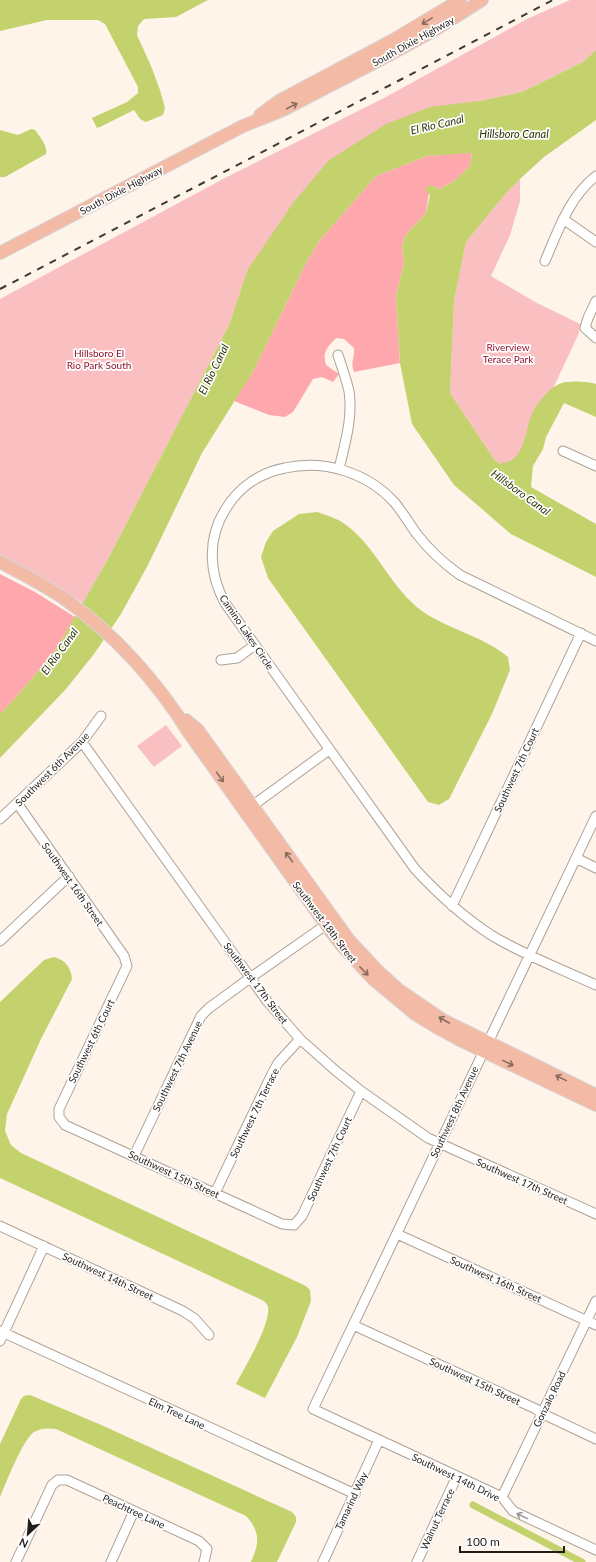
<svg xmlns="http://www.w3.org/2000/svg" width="596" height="1562" font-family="Lato,sans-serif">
<rect width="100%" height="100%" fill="#fff4ea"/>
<path fill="#f9bfc1" d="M570,0H596V50L583,62L522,92L479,101L247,271L229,325L108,559L83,603L48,582L0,556V299L223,179L386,97L527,19Z
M520,179V201L510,235L491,276L535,302L580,324L579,333L513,474L494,459L450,393L454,302L466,242L507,192Z
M166,725L182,746L154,767L137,746Z"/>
<path fill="#fea8ad" d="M472,152L470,166L454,181L440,189L430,185L426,213L405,236L402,246L404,263L396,296L400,363L354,372C350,362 355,358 354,348L344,339L336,338C327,348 322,351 326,365L339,374L333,382L322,377L313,379L293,412L285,417L269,415L234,401L254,370L306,263L319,241L376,176L427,156Z
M0,574L35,592L75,617L57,648L18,695L0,714Z"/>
<path fill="#c3d26d" d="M0,0H208L176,17L144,19L138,26L137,35L151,66L160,90L165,108L163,115L146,122L140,119L134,110L100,127L97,128L92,118L127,102L138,93V87L105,24L98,20H47L0,31Z
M596,50V120L544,157L520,179L507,192L466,242L454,302L450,393L494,459L500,464C503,463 509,462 512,460C525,450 526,430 531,416C536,404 546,392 557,385C565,380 587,381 596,384V417L564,403L546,437L543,449L533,466L531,487L596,524V577L511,534L454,485L412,424L400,363L396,296L404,263L402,246L405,236L426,213L430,195L425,189L430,185L440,189L454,181L470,166L472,153L427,156L376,176L319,241L306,263L254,370L202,453L148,565L121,614L94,654L66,689L0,758V714L18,695L57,648L108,559L229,325L247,271L293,203L328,161L386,124L430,107L479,101L522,92L583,62Z
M31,129L35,130C40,137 48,146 46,154L5,177H0V130L18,135Z
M317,512C329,516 340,519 350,528C378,551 392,589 422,611C449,630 483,636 508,657L510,670L492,714L449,799L439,805L428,802L268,578L261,557L266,542L273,531L299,514Z
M54,957C65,960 71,967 72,979L41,1039L7,1114L5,1131L11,1145L21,1153L306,1286L310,1290L311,1301L297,1337L265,1398L236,1384C245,1366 271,1325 268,1306L264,1301L0,1178V1002L44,960Z
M30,1395L99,1424L292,1512L296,1517V1522L277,1562H251C259,1544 261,1532 246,1516L56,1429C48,1428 41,1428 34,1432C22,1441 7,1481 0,1497V1444L21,1399L24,1396Z"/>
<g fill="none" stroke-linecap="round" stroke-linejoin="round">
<path stroke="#c3d26d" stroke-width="7" d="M473,1505L582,1562"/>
<defs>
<path id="minor" d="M563,219L596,242
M545,261C558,231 569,197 596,176
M596,301L588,318L585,328L596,338
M338,355C342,367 346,379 349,391C353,418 345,443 339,469
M563,451L596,466
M596,641L460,575C443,563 429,550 416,533C409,523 403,513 395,503C368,473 325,459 285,468C259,473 238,488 225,510C207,539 209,574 225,603L415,869C438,894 462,916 491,935C524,955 561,969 596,985
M221,660L237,658L255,645
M82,742L267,1001L300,1039L336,1071L361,1091L428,1138L596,1214
M17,803L124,956L127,966L59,1109V1117L65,1125L282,1224L294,1225L302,1216L361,1091
M248,809L329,750
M596,816L313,1409L502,1497L513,1511L596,1550
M0,819L82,742L101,716
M576,858L596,868
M452,906L581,633
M0,941L69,876
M134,1156L201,1016L209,1008L250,978L330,922
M215,1193L271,1076L278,1063L300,1039
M0,1226L183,1311L195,1319L209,1335
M397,1234L596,1325
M353,1325L536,1409L541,1413L596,1439
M0,1331L355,1494
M0,1341L44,1246
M502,1497L596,1301
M16,1562L52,1485L58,1480H67L199,1541L207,1549L204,1562
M111,1562L134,1511
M323,1562L379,1440
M417,1562L457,1476"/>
<path id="major" d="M260,115L279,101L395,39L460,0
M0,253L243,126L283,110L389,55L433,31L482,0
M0,562C22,574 45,585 66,600C115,634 158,683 189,733L326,925L342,946L373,979L415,1014L438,1028L462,1041L596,1105
M186,720L198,730L349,940L379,972L399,990L443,1020L596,1095"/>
</defs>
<use href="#minor" stroke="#aea196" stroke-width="11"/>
<use href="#major" stroke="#d7d6d6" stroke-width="14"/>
<use href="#minor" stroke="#fff" stroke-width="9"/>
<use href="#major" stroke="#f3baa5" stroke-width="12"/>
<path stroke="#403a35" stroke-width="2" stroke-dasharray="7 7" stroke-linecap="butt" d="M0,289L553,0"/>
</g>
<defs><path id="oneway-shaft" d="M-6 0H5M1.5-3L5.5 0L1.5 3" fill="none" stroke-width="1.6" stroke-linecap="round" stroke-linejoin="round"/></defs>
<g stroke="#8a6c5f">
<use href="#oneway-shaft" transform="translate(427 21) rotate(149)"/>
<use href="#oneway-shaft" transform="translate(292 106) rotate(-28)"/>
<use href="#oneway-shaft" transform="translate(220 777) rotate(55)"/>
<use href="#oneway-shaft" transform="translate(289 857) rotate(-126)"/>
<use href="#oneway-shaft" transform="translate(364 971) rotate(45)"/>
<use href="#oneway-shaft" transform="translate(444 1020) rotate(-150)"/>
<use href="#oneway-shaft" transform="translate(508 1063) rotate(26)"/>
<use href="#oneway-shaft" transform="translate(561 1078) rotate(-154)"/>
</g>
<use stroke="#9c9998" href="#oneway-shaft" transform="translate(522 1516) rotate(-154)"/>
<g text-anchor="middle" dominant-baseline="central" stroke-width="3.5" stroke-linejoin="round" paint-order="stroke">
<g font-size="10" fill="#221d19" stroke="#fff">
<text transform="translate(413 41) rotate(-29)">South Dixie Highway</text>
<text transform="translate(121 190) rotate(-28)">South Dixie Highway</text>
<text transform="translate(247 632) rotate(56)">Camino Lakes Circle</text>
<text transform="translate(52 769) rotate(-45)">Southwest 6th Avenue</text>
<text transform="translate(516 770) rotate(-65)">Southwest 7th Court</text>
<text transform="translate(73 884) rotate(55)">Southwest 16th Street</text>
<text transform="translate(325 922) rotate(53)">Southwest 18th Street</text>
<text transform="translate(256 983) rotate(53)">Southwest 17th Street</text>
<text transform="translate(91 1041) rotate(-64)">Southwest 6th Court</text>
<text transform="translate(177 1066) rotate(-64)">Southwest 7th Avenue</text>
<text transform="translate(454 1112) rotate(-65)">Southwest 8th Avenue</text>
<text transform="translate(254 1113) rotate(-64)">Southwest 7th Terrace</text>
<text transform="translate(329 1159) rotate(-65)">Southwest 7th Court</text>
<text transform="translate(174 1174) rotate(25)">Southwest 15th Street</text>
<text transform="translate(522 1181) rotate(24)">Southwest 17th Street</text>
<text transform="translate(108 1276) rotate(25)">Southwest 14th Street</text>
<text transform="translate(496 1279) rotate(24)">Southwest 16th Street</text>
<text transform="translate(475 1381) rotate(25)">Southwest 15th Street</text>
<text transform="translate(549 1399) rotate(-64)">Gonzalo Road</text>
<text transform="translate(177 1413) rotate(25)">Elm Tree Lane</text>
<text transform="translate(456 1477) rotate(26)">Southwest 14th Drive</text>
<text transform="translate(351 1501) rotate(-65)">Tamarind Way</text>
<text transform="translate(134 1511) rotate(25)">Peachtree Lane</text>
<text transform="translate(437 1519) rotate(-65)">Walnut Terrace</text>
</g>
<g font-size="10" fill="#8f122f" stroke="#fff">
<text x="508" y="347">Riverview<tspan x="508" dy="12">Terace Park</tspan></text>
<text x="99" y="353">Hillsboro El<tspan x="99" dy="12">Rio Park South</tspan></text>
</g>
<g font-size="11" font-style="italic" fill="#2d3206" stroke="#fff">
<text transform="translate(437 124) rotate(-13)">El Rio Canal</text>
<text x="514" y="133">Hillsboro Canal</text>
<text transform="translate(213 369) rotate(-64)">El Rio Canal</text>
<text transform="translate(521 492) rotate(36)">Hillsboro Canal</text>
<text transform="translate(59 651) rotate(-54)">El Rio Canal</text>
</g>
</g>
<g transform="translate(28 1534) rotate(206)" stroke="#ffffff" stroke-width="3" paint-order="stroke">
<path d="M0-3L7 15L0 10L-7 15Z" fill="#221d19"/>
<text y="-6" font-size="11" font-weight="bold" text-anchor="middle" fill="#221d19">N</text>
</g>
<path d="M460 1546v6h104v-6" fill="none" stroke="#221d19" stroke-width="2"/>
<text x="466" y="1546" font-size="12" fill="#221d19" stroke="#ffffff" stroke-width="3" paint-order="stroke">100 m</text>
</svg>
